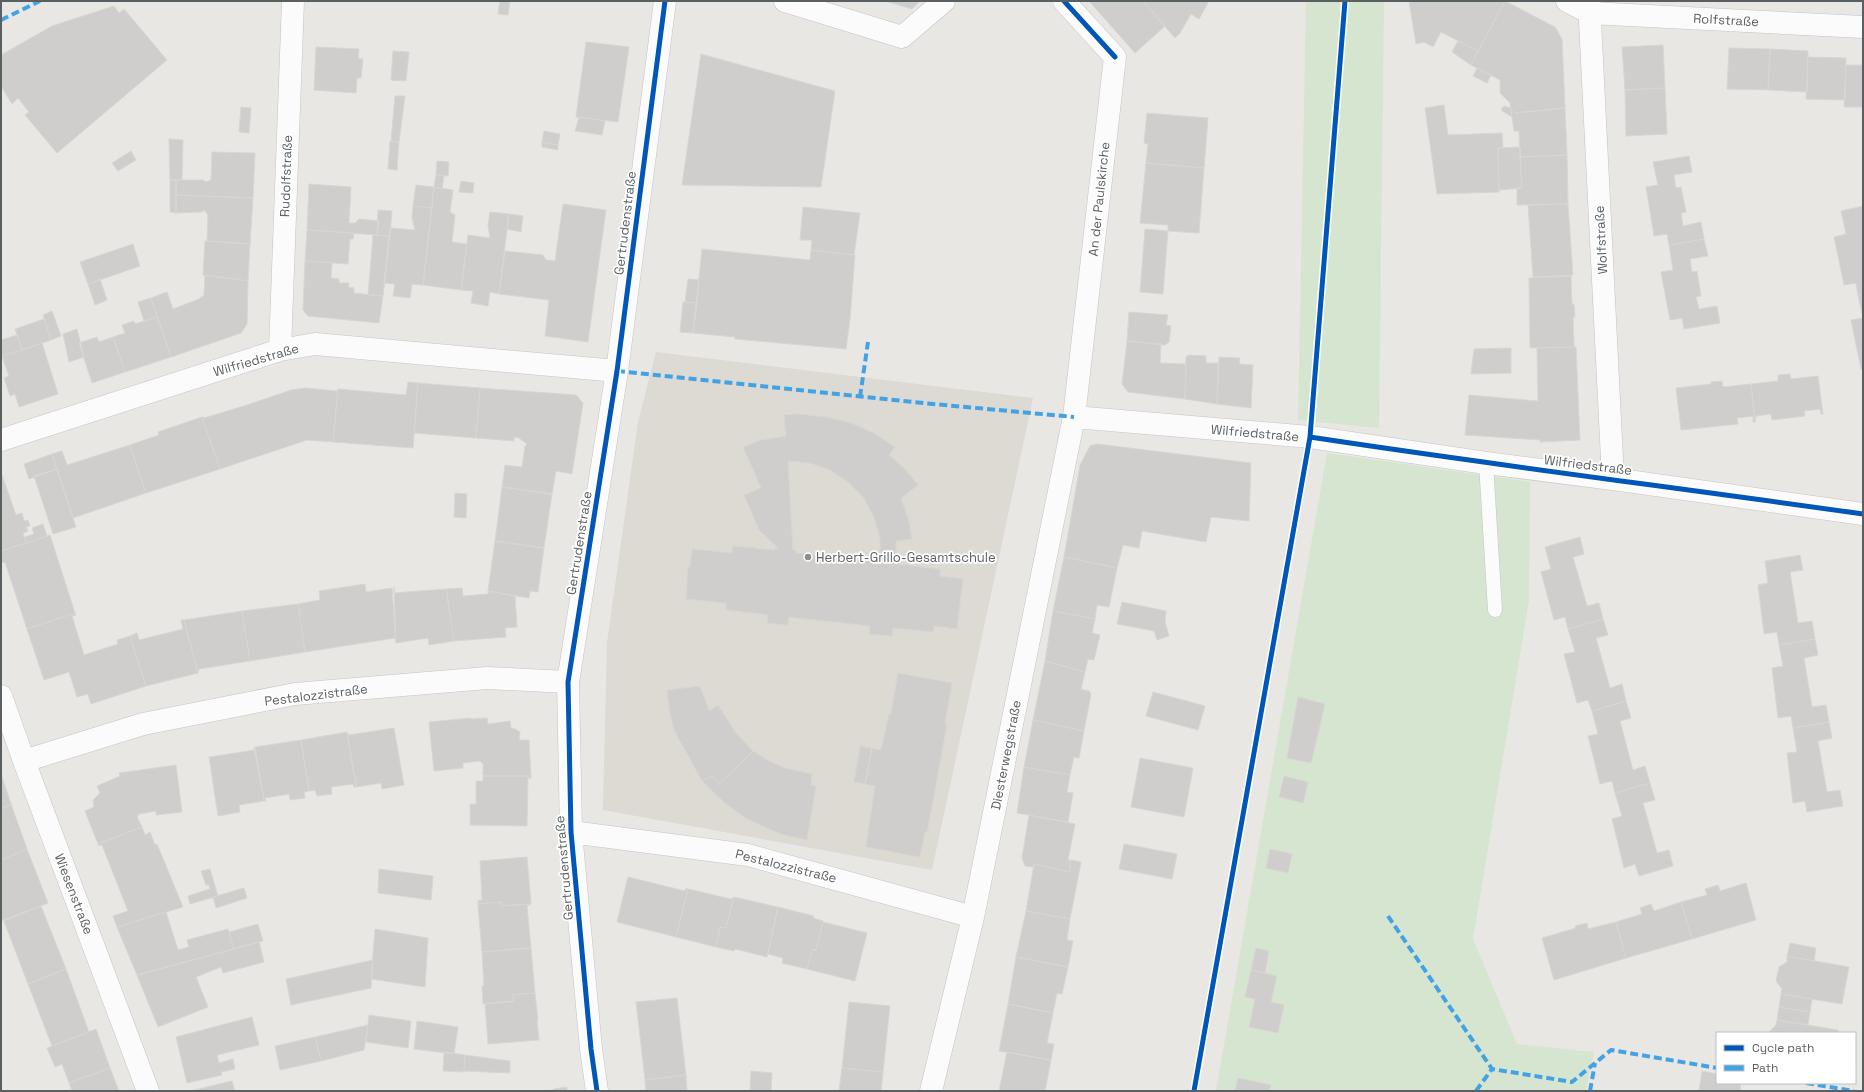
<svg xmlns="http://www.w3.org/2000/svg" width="1864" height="1092" font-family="'Space Grotesk',sans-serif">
<rect width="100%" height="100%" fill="#e9e7e4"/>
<path fill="#ddd9d3" d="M656,352L1033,398L932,870L603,810L607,643L638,422Z"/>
<path fill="#d5e5cf" d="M1306,1H1384L1379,428L1298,420Z
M1327,453L1530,482L1529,600L1473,939L1517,1044L1594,1052L1586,1091H1216Z"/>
<path fill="#d0cecc" stroke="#d8d6d3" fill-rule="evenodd" d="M500,1H510L508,15L498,14Z
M885,1H920L912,9Z
M1089,1H1143L1165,26L1135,53Z
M1143,1H1209L1199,19L1191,14L1180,33L1175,38Z
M1409,1H1505L1478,51L1441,32L1433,47L1424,42L1416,44Z
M1505,1L1555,27L1562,39L1565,108L1515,113L1511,110L1510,103L1500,93V80L1471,65Z
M114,6L119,13L124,9L167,60L57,153L25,115L29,112L18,98L12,104L1,86V55L52,26Z
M1458,41L1478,51L1471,65L1452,52Z
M586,42L629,47L618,122L576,117Z
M1663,45L1665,88L1625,90L1622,47Z
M316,47L359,49L358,58L363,59L361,78H357L356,93L314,90Z
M1729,48L1770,49L1768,90L1727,89Z
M1770,49L1808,51L1807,92L1768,90Z
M393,51L409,52L406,81L391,80Z
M701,54L835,91L821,187L682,185Z
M1808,57L1846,58L1845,100L1806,99Z
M1846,65H1863V107H1844Z
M1477,68L1491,75L1487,83L1473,76Z
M1665,88L1667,134L1626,136L1625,90Z
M395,96H405L399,142L391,141Z
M1444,105L1448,135L1502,133L1503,147L1498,148L1499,192L1437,194L1425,108Z
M1504,106L1511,108L1512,117L1501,110Z
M241,107L251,108L249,133L239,132Z
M1565,108L1567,155L1520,157L1519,131H1514L1511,110L1515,113Z
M1147,113L1208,118L1204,168L1146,163L1148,144L1144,143Z
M579,117L605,121L602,135L575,131Z
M544,131L560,134L558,145L542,142Z
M169,139L183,140L182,180H170Z
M390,141L399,142L397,170L388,169Z
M542,142L558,145V150L542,147Z
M1520,147L1522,188L1499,190L1498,148Z
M131,151L136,160L118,171L112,163Z
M212,152L255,153L253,198L176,195V180H203L206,182L211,180Z
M1567,155L1568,204L1517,205V188H1522L1520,157Z
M1689,156L1692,172L1674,175L1676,188L1681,187L1686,212L1681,213L1683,226L1701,222L1704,239L1669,245L1667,234L1654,236L1646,187L1658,185L1653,162Z
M437,161L449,162L448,176L436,175Z
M1146,163L1204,168L1199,233L1168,231V225L1140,223Z
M436,175L444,176L442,189L434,187Z
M170,180H176V213L170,212Z
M461,181L474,183L473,193L459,192Z
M309,184L351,187L349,223H355L359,219L379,221L377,235L307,230Z
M416,185L434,187L432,208L413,206Z
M434,187L453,190L450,212L455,215L452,242L467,244L461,290L423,285Z
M176,195L253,198L250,244L207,241L208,215L204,210L202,212L176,213Z
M563,204L606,210L588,342L545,336L549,300L499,294L505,251L543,255L546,260L555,261Z
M1568,204L1573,275L1533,277L1528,205Z
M413,206L432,208L423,285L412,284L410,298L393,296L395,284L384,283L390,228L415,230L412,218Z
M1863,206V294L1858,295L1856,283L1844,285L1834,237L1846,234L1841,211Z
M803,207L860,213L854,255L811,250L812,240H800Z
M378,210L392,211L390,236L377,235Z
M490,212L509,214L499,294L490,292L488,306L471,303L473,291L461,290L468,235L490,238L488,225Z
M509,214L523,216L521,232L507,229Z
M1145,229L1168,231L1163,294L1140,292Z
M307,230L354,233L353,239H350L348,264L305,261Z
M373,235L390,236L383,296L368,295Z
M1704,239L1708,256L1690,259L1692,272L1697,271L1701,296L1696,297L1699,309L1717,306L1720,323L1684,329L1682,318L1670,320L1661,272L1673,270L1669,245Z
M205,241L250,244L248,281L203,275Z
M133,244L140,266L88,284L80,262Z
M702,249L810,260L811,250L855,255L850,319L846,349L735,339V337L693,333Z
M305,261L332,263L331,278L339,279V283H349L348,287L354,288V293L383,296L379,323L308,316L303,310Z
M205,275L248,281L247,324L241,333L171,357L151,298L167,292L173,309L199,299L204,295Z
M1571,276L1572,305L1574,304L1575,317H1573L1574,347L1530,348L1529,278Z
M100,279L107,300L95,305L88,284Z
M688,279L699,280L697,303L685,302Z
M1863,294V318L1858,295Z
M151,298L157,317L144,321L138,302Z
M683,302L697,303L693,333L680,332Z
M52,311L61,336L51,340L43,315Z
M1129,312L1168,315L1166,325L1171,326L1169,342L1165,345L1127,341Z
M157,317L171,357L125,372L113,337L125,333L122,325L134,321L135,324Z
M1863,318V369H1861L1851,320Z
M44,319L51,340L22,350L15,329Z
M77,329L84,357L69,362L63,334Z
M17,335L22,350L1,356V340Z
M97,337L99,342L113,337L125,372L92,383L79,343Z
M1127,341L1161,344L1160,363L1186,364L1185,399L1128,392L1122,384Z
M42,343L58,394L19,407L15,394L10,396L4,378L9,376L2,356Z
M1576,347L1580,440L1540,442V440L1465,435L1469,395L1538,401L1537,348Z
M1511,348V373L1471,374L1474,349Z
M1189,355L1206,356V363H1218L1217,404L1185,399L1186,357Z
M1219,357L1240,358L1239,364L1253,365L1251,408L1217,404Z
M1790,374L1791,379L1818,376L1823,414H1821L1820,409L1804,411L1805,416L1772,420L1771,414L1756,416L1755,422L1751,384L1778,381V375Z
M1722,381L1723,387L1751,384L1755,422H1753V416L1737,418L1738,424L1681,430L1676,388L1711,384V382Z
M408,382L418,383L413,448L333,442L338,389L406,395Z
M418,383L480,388L476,438L414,433Z
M306,388L337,391L338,389L333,442L307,440L220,469L202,417H204V418L247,405L291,390Z
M480,388L576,395L583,403L572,474L556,471L552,494L502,487L505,465L522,467L525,446L527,444L519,438L514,437V441L476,438Z
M799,414L826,417L851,423L872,432L895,447L889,455L905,469L918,485L901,498L908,518L912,539L896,541V561L899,562V564L940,569V576L963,579L957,629L934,626L933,632L893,628L892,636L869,634L870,626L789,617L788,625L767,623L768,615L726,610V603L686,599L688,567H690L692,549L732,553L733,546L775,550V548H778L759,530L744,495L761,488L743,447L761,440L786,436L784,415ZM788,461L810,463L830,470L848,482L863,497L874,517L880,538V560L877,559V561L796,553V550H793Z
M202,417L220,469L146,493L130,445L159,435L158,432Z
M1097,444L1251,463L1249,521L1211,517L1206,542L1142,531L1139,548L1123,545L1117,568L1064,557L1080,465L1090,446Z
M130,445L146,493L73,518L52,454L62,451L67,465Z
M52,454L57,469L29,479L24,464Z
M57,469L76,527L53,534L34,476Z
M1,472L16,515L22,513L24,521L28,520L30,526L26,527L28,531L23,533L26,543L1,551Z
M502,487L552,494L544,548L495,541Z
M455,493L467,494L466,518L454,517Z
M43,524L47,536L26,543L25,537L34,534L32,528Z
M50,535L75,613L27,629L5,562L1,563V551Z
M1580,537L1584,554L1573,557L1587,606L1599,603L1603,619L1568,629L1565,617L1554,620L1541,572L1551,569L1545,547Z
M495,541L544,548L538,592L530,591L529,598L488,591Z
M1800,555L1803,570L1790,572L1798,623L1812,621L1815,639L1779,645L1777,632L1764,634L1758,585L1768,583L1765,561Z
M1064,557L1117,568L1109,607L1097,605L1095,619L1053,611Z
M365,584L366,592L392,588L396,643L395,638L305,652L298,604L320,600L319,591Z
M394,587V593L446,589L454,641L429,645L428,638L396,643Z
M462,588L463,596L488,594V591L515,596L517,627L505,628L506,637L454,641L446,589Z
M1122,602L1166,611L1165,622L1169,636L1157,640L1154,631L1117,624Z
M298,604L305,652L250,661L242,611Z
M242,611L250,661L199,669L198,673L184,620Z
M1053,611L1095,619L1092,633L1100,635L1094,660L1088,659L1085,672L1045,661Z
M75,613L76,615L72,616L84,655L118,644L117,640L130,636L146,686L91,704L88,694L77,697L69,672L44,680L27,629Z
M1603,619L1608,635L1596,638L1610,688L1622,684L1626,701L1592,711L1588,700L1577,703L1564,654L1575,652L1568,629Z
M181,620H184L198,673L146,686L130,636L137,633L139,640L183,629Z
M1815,639L1818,655L1804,658L1812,707L1826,705L1829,722L1793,728L1791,716L1778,718L1772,668L1783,666L1779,645Z
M1045,661L1085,672L1081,689L1089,691L1091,694L1084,731L1033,720Z
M898,673L952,683L945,724L947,725L927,833L925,832L920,857L866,847L875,786L865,784L872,748L881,750L889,714H891Z
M700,686L709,711L718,705L736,733L753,751L719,784L712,776L702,781L675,732L670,714L667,690Z
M1153,692L1205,706L1198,730L1146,716Z
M1298,697L1325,704L1311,763L1287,758Z
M1626,701L1631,718L1620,721L1633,770L1645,766L1650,783L1615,793L1612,781L1600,784L1588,736L1598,734L1592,711Z
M471,718V719L487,718L488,724L510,721L511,728L515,729L520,732L519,740H529L531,776H483V764L480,761L463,763V768L434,771L429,722Z
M1033,720L1084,731L1079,758L1074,757L1070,775L1024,767Z
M1829,722L1832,738L1818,741L1827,792L1840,790L1843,806L1807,812L1805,801L1793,803L1787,753L1797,752L1793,728Z
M394,728L404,785L382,789L381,783L356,787L347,732L349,735Z
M347,732L356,787H354L353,784L331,787L332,794L317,796L315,790L309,791L301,740Z
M301,740L309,791L304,792L305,798L290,800L289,794L265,798L266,801H264L255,747Z
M860,746L872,748L865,784L854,782Z
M254,747L264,801L239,805L240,812L218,816L209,757L255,750Z
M753,751L767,760L785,768L812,774L811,785L816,786L807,840L780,834L747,819L726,804L702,781L712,776L719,784Z
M1140,758L1193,768L1184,817L1131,807Z
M176,765L182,812L156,815V811L139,814L137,817L142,827L98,844L85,811L94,807L93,800L100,793L97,786L120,776L119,773Z
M1024,767L1070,775L1067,792L1073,793L1068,822L1017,813Z
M1,774L11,804L1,809Z
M483,776H531V778H528L527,826L470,825V804H476V781H483Z
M1284,776L1308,782L1303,803L1279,797Z
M1650,783L1655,800L1643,803L1657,853L1669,850L1673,866L1639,876L1635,864L1624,868L1612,819L1622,816L1615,793Z
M11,804L27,849L1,860V809Z
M1029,815L1075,824L1068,860H1071L1069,872L1034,864L1033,867L1025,866L1022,858Z
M142,827L145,835L150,832L155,845L157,844L183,907L117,927L113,916L128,911L102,845L99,846L98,844Z
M1124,844L1177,854L1172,879L1119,869Z
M27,849L48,903L1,921V860Z
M1270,849L1292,854L1288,873L1266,868Z
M527,857L531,904L501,906V902L478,904V901L482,900L480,861Z
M1071,860L1081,862L1070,919L1026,911L1034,864L1069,872Z
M210,869L218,896L190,904L188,896L210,889L209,885H206L201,871Z
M379,869L433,876L431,900L378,893Z
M628,877L685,891L686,888L688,889L676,937L617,922Z
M1746,883L1756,920L1692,939L1681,902L1707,895L1705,889L1718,885L1720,891Z
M244,888L247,898L216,908L213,897Z
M688,889L731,899L734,897L726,928L720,927L716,947L676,937Z
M734,897L778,907L767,957L735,949L734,951L716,947L720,927L726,928Z
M501,902V906L531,904L527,906L531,948L482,952L478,904Z
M1681,902L1692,939L1626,958L1616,922L1642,914L1640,908L1651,904L1654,911Z
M41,906L66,969L28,984L4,921Z
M778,907L814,916L813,918L823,921L816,950H812L807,969L782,963L783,958L768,954Z
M1026,911L1070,919L1067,940L1073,941L1068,967L1016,957Z
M166,912L178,950L189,947L187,940L228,929L234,949L137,975L117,927Z
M823,922L867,933L855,981L807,969L812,950H816Z
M1616,922L1626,958L1554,980L1542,938L1576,928L1575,926L1587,923L1588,929Z
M258,924L263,941L234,949L229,932Z
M375,929L428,938L425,987L371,979Z
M259,942L264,962L223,973L221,967L196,977L208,1007L158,1027L137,975Z
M1790,943L1816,948L1814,961L1787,956Z
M531,948L535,993L512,995L514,1001L483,1004L482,986H484L482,952Z
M1256,948L1269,951L1265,973L1251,970Z
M1787,956L1849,967L1842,1004L1781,994L1782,989L1776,981L1779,967L1787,962Z
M1016,957L1068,967L1062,994L1057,993L1053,1013L1008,1004Z
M373,960L371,988L291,1005L286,979Z
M66,969L89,1032L52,1046L28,984Z
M1251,970L1277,976L1271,1002L1284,1005L1278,1033L1249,1027L1255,999L1245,997Z
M535,993L538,1020H537L539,1040L488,1044L485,1004L514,1001L512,995Z
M1781,994L1812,999L1810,1012L1779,1007Z
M677,998L686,1075L645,1080L636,1002Z
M849,1002L890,1006L883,1072L842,1068Z
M1008,1004L1053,1013L1047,1043L1054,1044L1051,1060L999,1051Z
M1779,1007L1810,1012L1808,1025L1777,1020Z
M369,1015L411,1021L408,1048L366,1042Z
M252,1017L259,1045L217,1055L219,1063L233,1059L235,1069L221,1072L222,1075L187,1083L176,1037Z
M1777,1020L1838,1030V1033H1768L1776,1025Z
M417,1021L458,1027L454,1054L414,1049Z
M368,1025L364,1050L321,1061L315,1037Z
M96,1029L110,1068L69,1083L62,1064L55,1067L47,1048Z
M315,1037L321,1061L280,1070L275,1046Z
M444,1052L465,1055L464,1072L443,1071Z
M1007,1052L1051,1060L1045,1091H999Z
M465,1055L510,1061V1073L464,1071Z
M110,1068L119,1091H72L69,1083Z
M842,1068L883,1072L881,1091H839Z
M751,1071L772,1073L771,1091H750Z
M1702,1071L1717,1074V1083H1741L1740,1091H1699Z
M686,1075L687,1091H646L645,1080Z
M1238,1078L1271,1085L1269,1091H1235Z
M232,1081L235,1091H190Z
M567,1087V1091H546L553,1090V1089Z"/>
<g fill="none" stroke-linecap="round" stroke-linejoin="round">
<defs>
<path id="service" d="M1486,463L1495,610"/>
<path id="minor" d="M785,1L902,37L944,1
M1567,1L1590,13L1863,27
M1589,1L1613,479
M280,350L293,1
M1074,417L1310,437L1486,463L1613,479L1863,514
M1,440L280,350L315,344L617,371
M1,696L24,761L148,1091
M24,761L143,724L295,694L487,678L568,682
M571,832L748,855L973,917
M597,1091L591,1049L571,832L568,682L617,371L665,1
M931,1091L973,917L1074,417L1115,57L1064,1"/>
</defs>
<use href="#service" stroke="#c3c4c4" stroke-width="15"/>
<use href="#minor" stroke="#c3c4c4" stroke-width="23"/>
<use href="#service" stroke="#fcfbfb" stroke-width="14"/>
<use href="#minor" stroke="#fcfbfb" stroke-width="22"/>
<path stroke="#42a2e6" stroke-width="4" stroke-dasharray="8 4" stroke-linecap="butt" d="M1,20L40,1
M617,371L933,404L1074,417
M860,397L868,342
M1388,916L1492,1069L1572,1082L1611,1050L1717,1068
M1806,1083L1854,1091
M1476,1091L1492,1069
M1590,1091L1595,1063"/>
<defs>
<path id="cycleway" d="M1064,1L1115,57
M1310,437C1494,465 1679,488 1863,514
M597,1091L591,1049L571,832L568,682L617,371L665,1
M1194,1091L1310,437L1345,1"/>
</defs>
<use href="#cycleway" stroke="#fff" stroke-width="8"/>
<use href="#cycleway" stroke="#0057b8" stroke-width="5"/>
</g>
<circle fill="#8c8f8f" stroke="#fff" stroke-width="1.5" cx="808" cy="557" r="4"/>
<g text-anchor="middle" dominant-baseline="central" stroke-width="3.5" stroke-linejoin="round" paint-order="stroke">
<g font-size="13" fill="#5a5f61" stroke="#fff">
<text transform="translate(1726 20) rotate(3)">Rolfstraße</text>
<text transform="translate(286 176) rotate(-88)">Rudolfstraße</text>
<text transform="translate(1099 199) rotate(-84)">An der Paulskirche</text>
<text transform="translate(625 223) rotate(-83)">Gertrudenstraße</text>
<text transform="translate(1601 240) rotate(-93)">Wolfstraße</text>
<text transform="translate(256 360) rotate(-16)">Wilfriedstraße</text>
<text transform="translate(1255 433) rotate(5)">Wilfriedstraße</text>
<text transform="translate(1588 465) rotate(7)">Wilfriedstraße</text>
<text transform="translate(579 543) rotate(-81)">Gertrudenstraße</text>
<text transform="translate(316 695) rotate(-7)">Pestalozzistraße</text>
<text transform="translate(1006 755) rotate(-79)">Diesterwegstraße</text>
<text transform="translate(786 866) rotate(14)">Pestalozzistraße</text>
<text transform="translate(564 868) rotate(-95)">Gertrudenstraße</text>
<text transform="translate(74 894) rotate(69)">Wiesenstraße</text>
</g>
<g font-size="13" fill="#5a5f61" stroke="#fff" text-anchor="start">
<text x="816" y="557">Herbert-Grillo-Gesamtschule</text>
</g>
</g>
<rect width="1864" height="1092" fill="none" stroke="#5a5f61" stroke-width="4"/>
<rect x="1716" y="1032" width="140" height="52" fill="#ffffff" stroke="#bdbfc0"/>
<rect x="1724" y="1045" width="20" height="6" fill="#0057b8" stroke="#bdbfc0"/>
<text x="1752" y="1052" font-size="12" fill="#5a5f61">Cycle path</text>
<rect x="1724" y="1065" width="20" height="6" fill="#42a2e6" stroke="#bdbfc0"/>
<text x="1752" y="1072" font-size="12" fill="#5a5f61">Path</text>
</svg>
